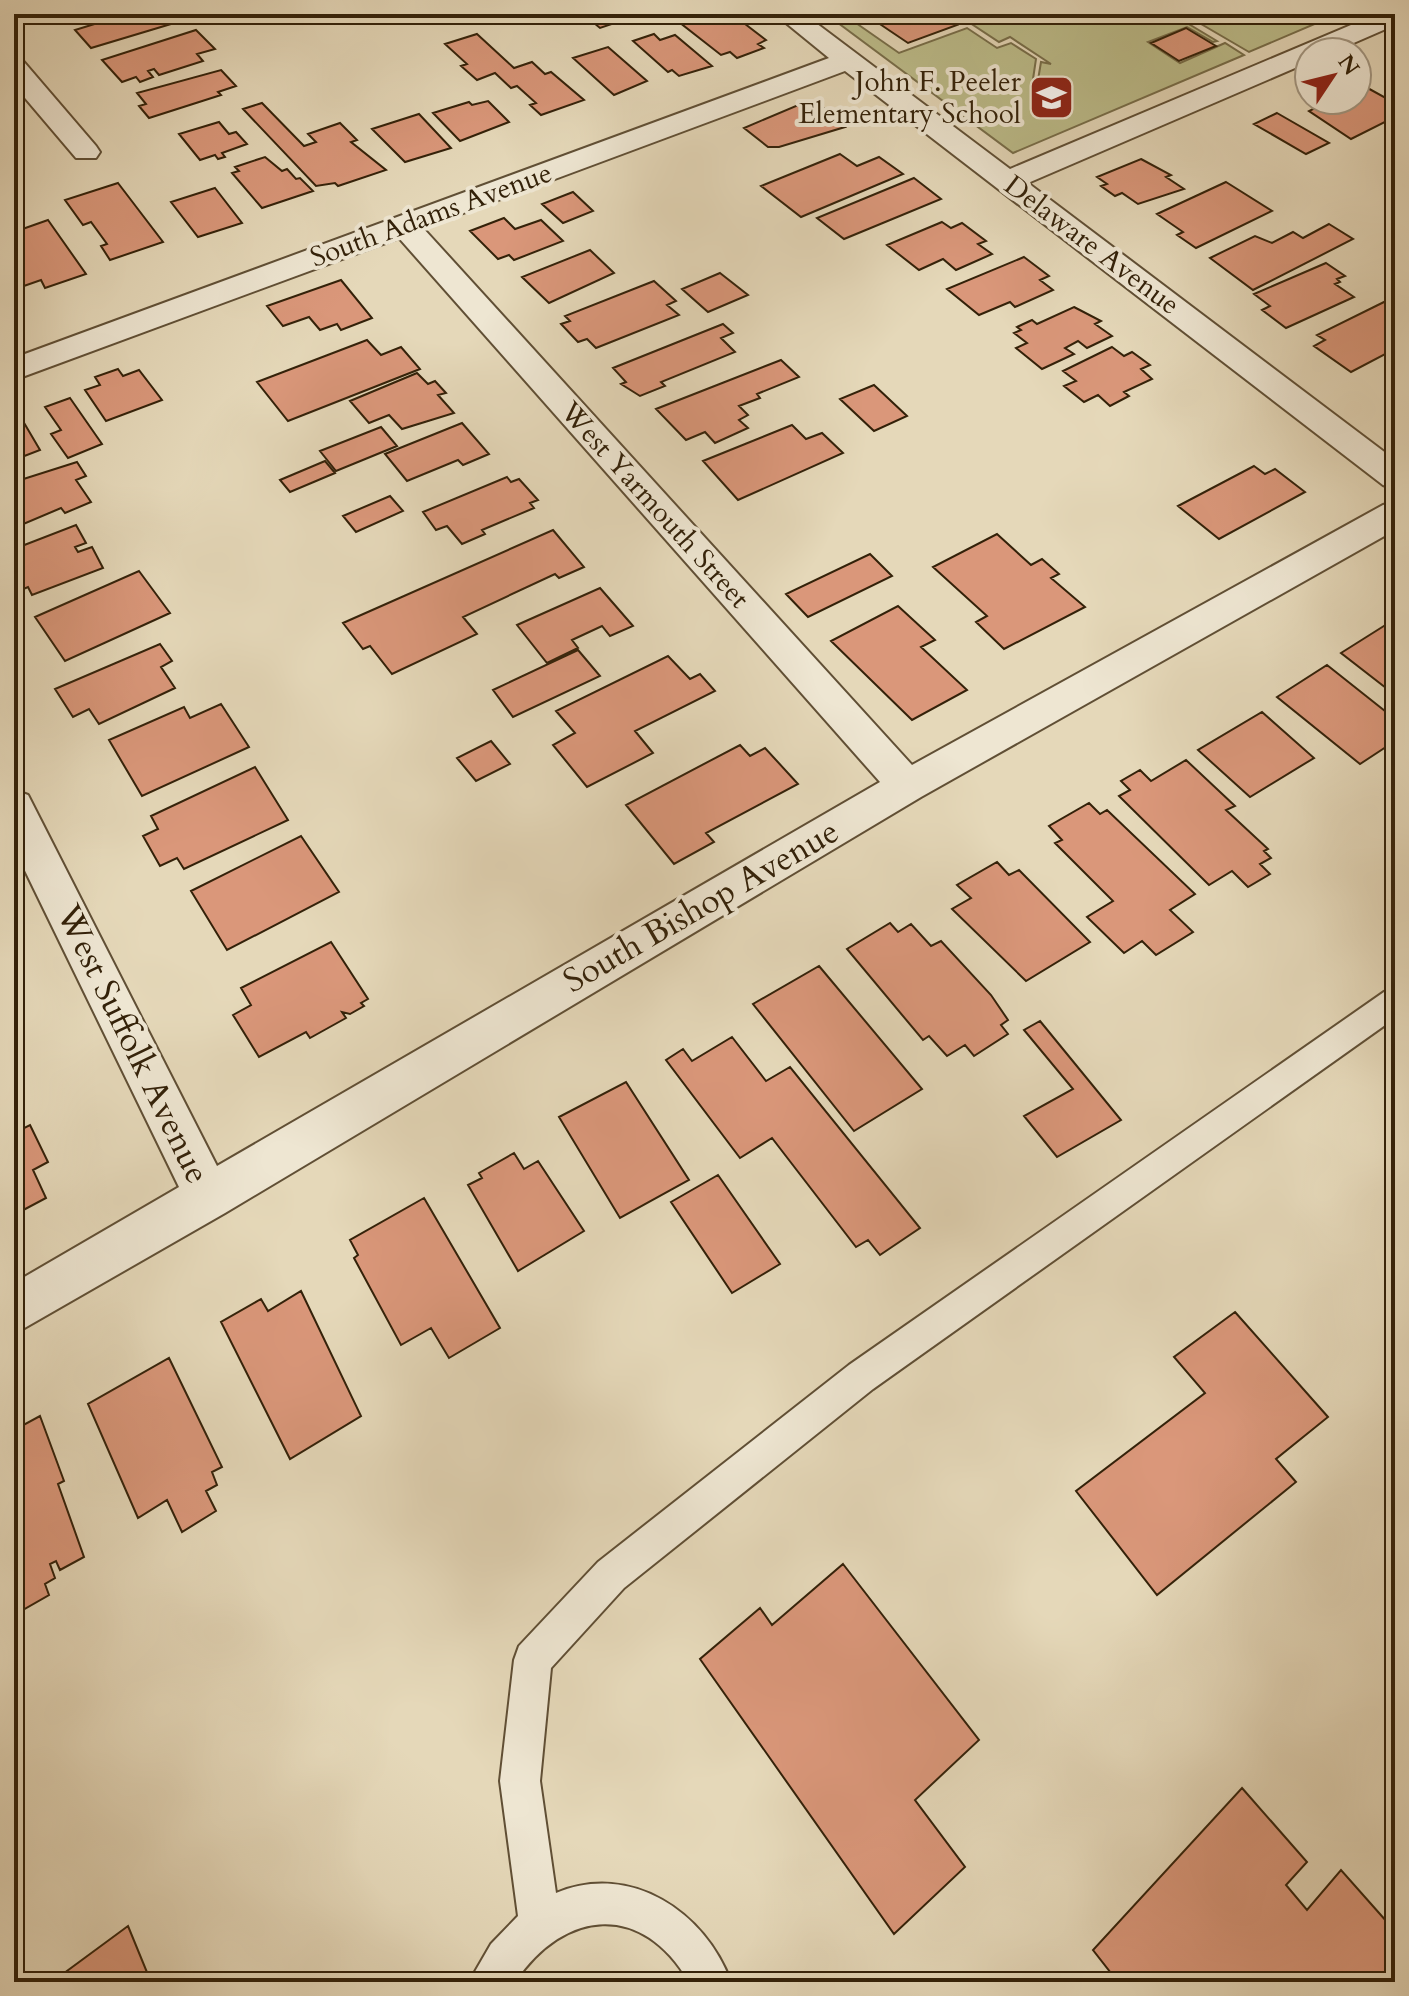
<svg xmlns="http://www.w3.org/2000/svg" width="1409" height="1996" font-family="Cardo,serif">
<rect width="100%" height="100%" fill="#e5d8b9"/>
<filter id="stains"><feTurbulence type="fractalNoise" baseFrequency=".0025" numOctaves="4"/><feColorMatrix values="0 0 0 0 .2 0 0 0 0 .09 0 0 0 0 .02 0 0 0 .5 -.17"/></filter>
<radialGradient id="worn" r=".72"><stop offset=".6" stop-color="#630" stop-opacity="0"/><stop offset="1" stop-color="#630" stop-opacity=".3"/></radialGradient>
<path fill="#bcbc8a" stroke="#786e4a" stroke-width="2" d="M826,14H843L899,53L967,28L997,48L1011,43L1036,59L1033,79L1038,80L1041,62L1051,64L1010,37L999,42L958,15L1172,14L1217,41L1213,42L1187,27L1148,42L1180,63L1225,43L1244,55L1013,153Z
M1184,14H1338L1249,52Z"/>
<path fill="#da977a" stroke="#332109" stroke-width="2" d="M127,14H187L191,18L91,48L75,30Z
M583,14H633L636,16L600,28Z
M703,14H732L766,40L758,44L764,48L737,58L730,52L721,55L679,22Z
M865,14H941L957,25L908,43Z
M1186,28L1216,46L1179,61L1151,43Z
M196,30L215,49L197,54L203,61L159,75L154,69L148,71L153,77L140,82L136,77L122,82L102,60Z
M477,34L514,68L532,62L545,74L551,72L584,100L541,115L530,105L536,103L517,86L511,88L495,73L477,80L461,66L467,64L445,44Z
M654,34L660,40L675,35L712,66L679,76L672,70L668,72L633,41Z
M608,47L647,81L614,95L573,58Z
M221,70L236,86L218,92L221,95L149,118L139,106L146,104L137,93Z
M1364,86L1395,103V117L1351,139L1309,111L1321,105L1317,102L1322,100H1357V89Z
M810,100L846,121L840,123L845,127L779,147H768L744,128Z
M488,101L509,122L460,141L433,113L469,102L472,105Z
M262,103L304,146L316,142L308,134L340,123L357,140L351,142L386,170L338,186L335,183L316,186L243,109Z
M1277,113L1329,143L1306,154L1254,124Z
M419,114L451,148L405,162L372,129Z
M219,122L229,134L236,132L247,144L222,153L225,157L218,159L215,155L200,160L179,134Z
M840,154L857,166L879,157L903,174L801,217L761,186Z
M265,157L282,171L287,169L296,179L300,178L313,191L262,208L232,173L239,171L235,167Z
M1141,159L1171,175L1166,177L1184,189L1138,204L1122,193L1115,196L1101,186L1107,184L1097,177Z
M914,178L941,199L844,239L817,218Z
M1226,182L1272,211L1196,248L1177,235L1183,232L1157,214Z
M118,183L163,242L110,260L101,246L107,244L91,222L83,225L65,200Z
M215,188L242,223L198,237L171,202Z
M573,192L593,211L563,223L542,204Z
M504,218L515,229L541,220L563,241L514,260L509,255L498,259L470,231Z
M48,220L86,274L45,288L41,280L21,287L14,276V232Z
M942,222L951,228L962,223L986,241L978,244L992,254L956,270L943,259L919,270L887,245Z
M1329,224L1353,239L1253,290L1210,258L1255,236L1272,243L1293,232L1303,238Z
M590,250L614,273L549,303L522,277Z
M1024,257L1049,276L1040,280L1053,290L1015,307L1010,302L979,315L947,289Z
M1326,263L1345,276L1337,279L1340,282L1335,284L1354,297L1286,328L1262,310L1270,306L1254,294Z
M720,273L748,295L708,312L682,289Z
M341,280L372,318L341,330L337,324L320,330L309,317L283,326L267,306Z
M654,281L676,301L667,305L679,315L596,348L587,339L578,342L561,324L570,321L565,316Z
M1384,302L1395,309V349L1351,372L1314,346L1325,340L1317,335Z
M1074,307L1101,321L1095,324L1112,336L1087,348L1078,341L1065,348L1074,354L1042,369L1016,348L1027,343L1014,333L1021,330L1017,327L1032,320L1037,324Z
M723,324L733,333L721,338L735,352L661,382L665,386L640,396L621,384L626,382L613,368Z
M367,340L381,355L401,347L420,369L288,421L257,382Z
M1112,347L1124,356L1132,352L1150,365L1141,369L1152,379L1124,392L1129,396L1110,406L1098,395L1084,402L1064,386L1076,381L1063,371Z
M781,360L799,377L757,394L760,398L739,406L748,415L739,420L748,428L715,443L705,432L686,440L656,409Z
M118,369L123,376L139,370L162,400L106,421L85,390L100,385L95,377Z
M417,373L428,384L435,381L446,393L438,395L454,413L402,429L389,415L369,423L350,401Z
M874,385L907,416L874,431L840,399Z
M70,398L102,444L68,458L51,434L61,430L45,407Z
M20,416L40,450L14,460V418Z
M462,423L489,454L463,465L458,460L407,481L385,454Z
M792,425L806,439L822,433L843,453L738,500L703,461Z
M381,427L397,446L336,471L320,451Z
M325,461L335,473L290,492L280,480Z
M77,462L86,476L76,480L91,502L65,513L61,508L14,528V482Z
M1254,466L1265,474L1275,469L1305,492L1219,539L1178,506Z
M507,477L511,482L519,479L538,500L530,503L534,508L482,530L485,534L462,544L447,526L436,530L423,512Z
M390,496L403,511L356,532L343,516Z
M76,525L86,543L75,547L78,552L92,547L103,568L32,595L28,587L14,593V549Z
M553,530L584,567L559,578L555,574L463,617L477,634L392,674L370,646L363,649L343,623Z
M997,534L1031,565L1042,559L1059,574L1051,578L1085,607L1004,649L976,622L987,616L933,567Z
M870,554L892,576L808,617L786,594Z
M139,571L170,613L65,661L35,617Z
M600,588L633,626L610,636L602,626L572,640L578,648L547,663L517,625Z
M898,606L935,640L921,647L967,690L912,720L831,641Z
M1395,619V695L1341,653Z
M160,644L172,661L161,667L175,688L99,724L89,709L73,717L55,689Z
M578,650L600,676L513,717L493,690Z
M668,656L690,679L700,674L715,691L635,731L653,753L587,787L553,745L575,733L556,711Z
M1327,665L1395,719V741L1360,764L1277,697Z
M221,704L249,747L142,796L109,740L184,707L190,718Z
M1262,712L1314,758L1250,797L1198,750Z
M491,741L510,764L476,781L457,758Z
M740,745L750,756L765,748L798,784L706,833L714,842L674,864L626,805Z
M1186,760L1235,806L1226,810L1268,849L1264,851L1271,858L1260,864L1270,874L1248,887L1232,871L1209,885L1119,796L1130,790L1121,781L1140,770L1151,781Z
M255,767L288,820L184,869L177,858L160,866L143,836L158,829L151,816Z
M1089,803L1100,814L1107,810L1195,894L1170,910L1193,932L1156,955L1142,941L1124,953L1087,917L1113,901L1055,843L1062,840L1049,826Z
M301,836L339,892L227,950L191,891Z
M997,862L1009,875L1019,870L1090,942L1026,981L952,909L971,898L957,885Z
M890,923L898,932L911,924L931,946L941,941L991,995L1008,1020L1001,1025L1008,1034L974,1056L965,1045L947,1056L929,1036L923,1040L847,949Z
M331,942L368,999L361,1003L364,1006L350,1014L342,1012L346,1018L310,1038L306,1032L259,1057L233,1015L251,1005L241,988Z
M819,966L922,1089L854,1131L753,1004Z
M1040,1021L1121,1120L1057,1157L1024,1116L1073,1089L1024,1030Z
M732,1037L766,1081L790,1067L920,1228L880,1255L868,1240L856,1247L772,1138L740,1158L666,1060L683,1049L692,1061Z
M626,1082L689,1180L620,1218L559,1117Z
M30,1125L48,1162L33,1170L46,1198L14,1215V1133Z
M514,1153L524,1169L538,1161L584,1231L518,1271L468,1185L482,1178L479,1173Z
M718,1175L780,1264L732,1293L671,1202Z
M424,1198L500,1328L449,1358L431,1328L401,1345L354,1258L358,1255L350,1240Z
M301,1291L361,1416L290,1459L221,1322L261,1299L268,1311Z
M1235,1312L1328,1417L1276,1459L1296,1482L1157,1595L1076,1491L1205,1393L1174,1357Z
M169,1358L222,1467L212,1472L217,1485L206,1491L216,1511L182,1532L167,1500L138,1518L88,1404Z
M40,1416L64,1481L58,1484L84,1557L60,1570L56,1561L50,1564L55,1578L45,1584L49,1595L14,1615V1430Z
M843,1564L979,1740L915,1800L965,1867L894,1934L700,1659L760,1608L772,1625Z
M1242,1788L1307,1862L1286,1885L1307,1910L1341,1870L1395,1931V1962L1381,1978L1384,1982H1118L1093,1950Z
M128,1926L151,1982H52Z"/>
<g fill="none" stroke-linecap="round" stroke-linejoin="round">
<defs>
<path id="service" d="M1395,988V1018L873,1389L624,1588L551,1668L540,1781L556,1893C631,1862 705,1912 731,1982H689C642,1901 564,1909 515,1982H469L491,1944L518,1916L500,1781L514,1660L519,1646L598,1562L849,1365L1384,992Z"/>
<path id="minor" d="M775,14H804L1010,169L1377,14H1395V25L1333,52H1309V62L1028,183L1395,460V489L1383,485L845,71L423,228L912,765L1383,505L1395,502V530L921,797L225,1213L14,1334V1283L179,1187L14,848V790L28,795L217,1166L880,782L399,238L14,380V358L829,58Z
M14,60L24,62L96,146L100,152L96,158H76L14,85Z"/>
</defs>
<use href="#service" stroke="#604f35" stroke-width="4"/>
<use href="#minor" stroke="#604f35" stroke-width="4"/>
<use href="#service" fill="#eee6d2" fill-rule="evenodd"/>
<use href="#minor" fill="#eee6d2" fill-rule="evenodd"/>
</g>
<defs>
<symbol id="school-square" viewBox="-11 -11 22 22"><rect x="-9" y="-9" width="18" height="18" rx="4" fill="#8f2418" stroke="#eee6d2"/><path d="M0-5L7-2L0 1L-7-2ZM-4 1L0 2.5L4 1V4Q0 6-4 4Z" fill="#fff"/></symbol>
</defs>
<g fill-rule="evenodd">
<use href="#school-square" x="1026" y="72" width="51" height="51"/>
</g>
<g text-anchor="middle" dominant-baseline="central" stroke-width="8" stroke-linejoin="round" paint-order="stroke">
<g font-size="28" fill="#332109" stroke="#eee6d2" text-anchor="end">
<text x="1021" y="82">John F. Peeler<tspan x="1021" dy="32">Elementary School</tspan></text>
</g>
<g font-size="28" fill="#332109" stroke="#eee6d2">
<text transform="translate(431 215) rotate(-20)">South Adams Avenue</text>
<text transform="translate(1092 245) rotate(37)">Delaware Avenue</text>
<text transform="translate(655 505) rotate(48)">West Yarmouth Street</text>
</g>
<g font-size="34" fill="#332109" stroke="#eee6d2">
<text transform="translate(701 906) rotate(-30)">South Bishop Avenue</text>
<text transform="translate(133 1044) rotate(64)">West Suffolk Avenue</text>
</g>
</g>
<rect width="1409" height="1996" fill="none" stroke="#e5d8b9" stroke-width="48"/>
<rect x="16" y="16" width="1377" height="1964" fill="none" stroke="#332109" stroke-width="4"/>
<rect x="24" y="24" width="1361" height="1948" fill="none" stroke="#332109" stroke-width="2"/>
<g transform="translate(1333 76) rotate(55)"><circle r="38" fill="#eee6d2" stroke="#a39782" stroke-width="2"/>
<path d="M0-6L14 30L0 20L-14 30Z" fill="#8f2418"/>
<text y="-12" font-size="22" font-weight="bold" text-anchor="middle" fill="#332109">N</text>
</g>
<rect width="100%" height="100%" filter="url(#stains)"/>
<rect width="100%" height="100%" fill="url(#worn)"/>
</svg>
